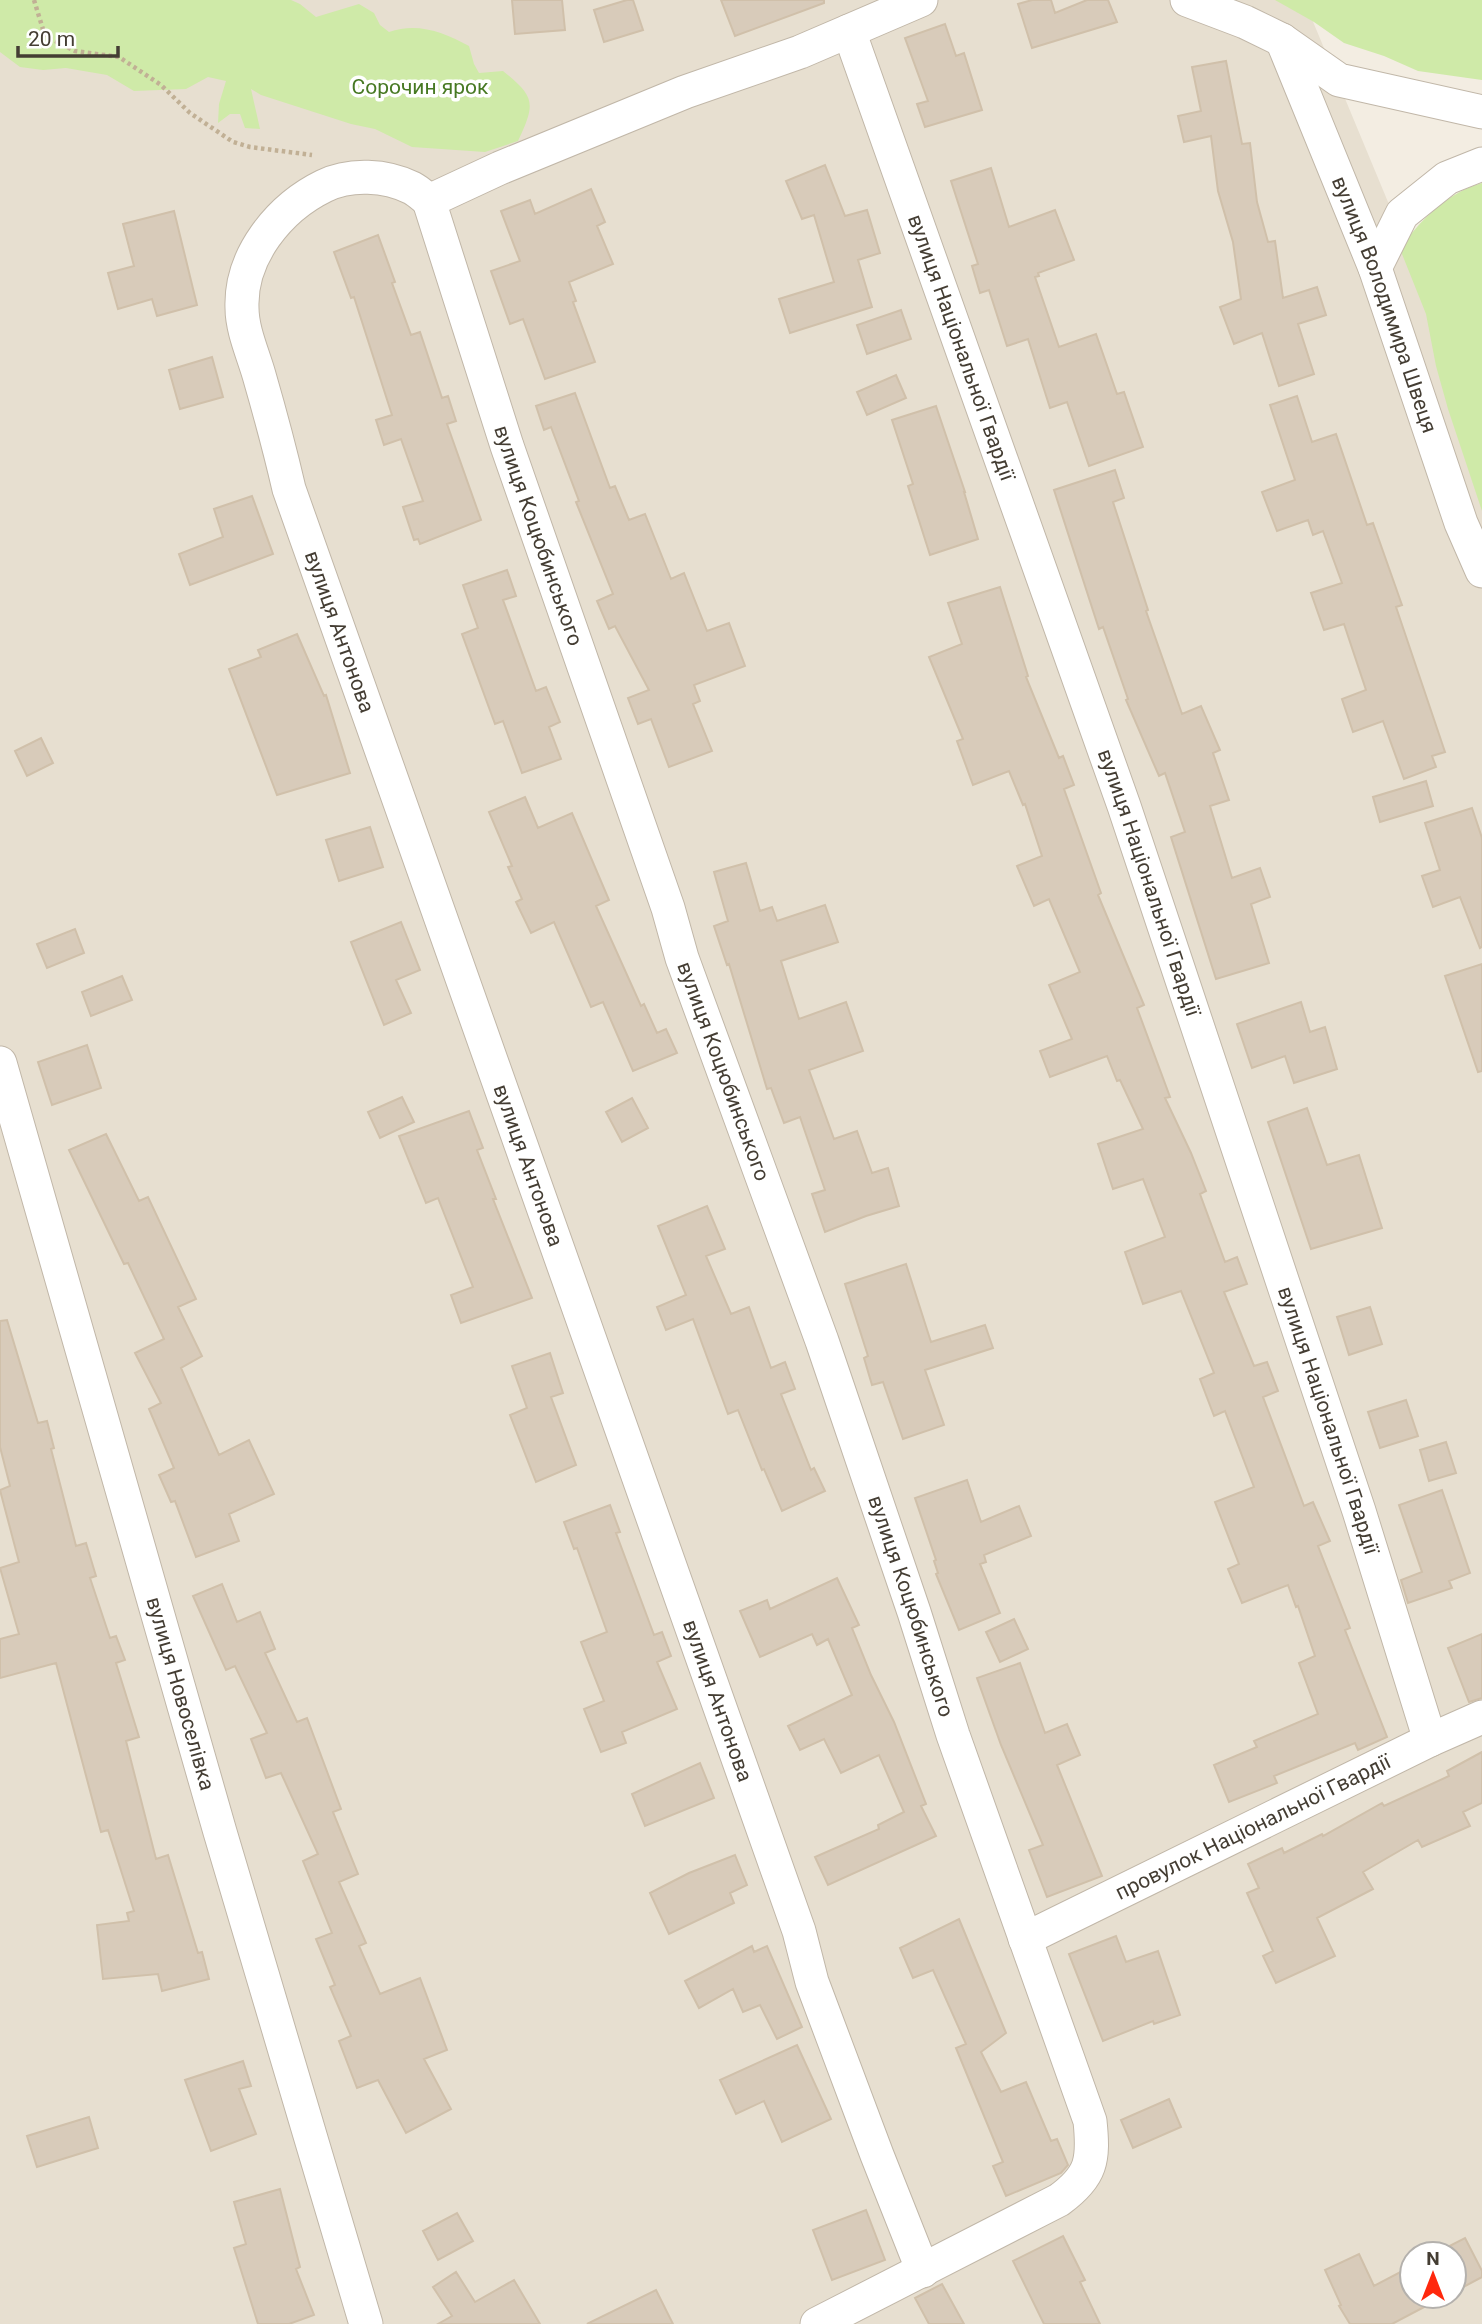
<svg xmlns="http://www.w3.org/2000/svg" width="1482" height="2324" font-family="Roboto,sans-serif">
<rect width="100%" height="100%" fill="#f3ede2"/>
<path fill="#e7dfd0" fill-rule="evenodd" d="M0,0H1304L1482,428V2324H0ZM1412,2254H1454V2296H1412Z"/>
<path fill="#cfeaa8" d="M0,0H291L300,4L316,17L359,4L374,13L380,25L389,32C417,22 444,32 469,46L474,64L479,73L503,71C535,97 536,103 518,141L485,152L412,147L375,129L351,124L261,95L251,89L260,129L245,128L240,114H230L218,123L219,104L226,81L208,77L186,89L134,91L107,75L66,68L43,70L20,67L0,52Z
M1275,0H1482V80L1418,71L1384,56L1344,43L1314,22Z
M1482,183V511L1448,409L1436,366L1426,314L1400,249C1419,221 1448,192 1482,183Z"/>
<path fill="#d8cbba" stroke="#d0c0aa" stroke-width="2" d="M512,0H562L565,30L515,34Z
M627,0H633L643,30L604,42L594,10Z
M721,0H824V3L735,36Z
M1032,0H1051L1055,13L1087,0H1108L1117,22L1032,48L1018,4Z
M945,24L956,56L964,53L982,110L925,127L917,104L928,101L905,38Z
M1226,61L1242,144L1250,143L1257,202L1268,242L1275,241L1283,298L1317,287L1326,315L1298,324L1314,374L1279,386L1262,333L1234,344L1220,307L1241,299L1233,242L1218,191L1211,136L1184,142L1178,116L1201,111L1192,67Z
M825,165L845,216L867,210L880,253L858,260L872,307L790,333L779,299L834,282L814,215L802,219L786,181Z
M991,168L1009,227L1055,210L1074,260L1038,273L1039,276L1035,277L1059,347L1096,334L1117,394L1124,392L1143,447L1089,466L1067,402L1050,408L1028,339L1007,346L989,290L980,293L972,266L978,264L951,181Z
M591,189L605,222L597,226L613,264L569,282L576,301L573,302L595,362L545,379L523,319L510,324L491,271L520,261L501,211L530,200L535,214Z
M174,211L197,305L157,316L152,299L118,309L108,273L134,266L123,224Z
M378,235L395,282L392,283L411,335L420,332L442,398L448,396L456,421L447,424L481,520L420,544L418,539L414,540L403,507L423,501L401,439L384,445L376,420L392,415L354,297L351,298L334,252Z
M901,310L911,339L867,354L857,325Z
M212,357L223,397L180,409L169,370Z
M896,375L906,398L867,415L857,392Z
M575,393L610,488L615,486L629,520L645,514L671,579L684,573L707,631L729,623L745,666L694,685L700,701L693,704L712,751L669,767L651,719L638,724L628,698L649,690L615,626L609,629L597,601L613,594L576,502L579,501L551,427L544,430L536,406Z
M1297,396L1312,442L1336,434L1367,525L1373,523L1402,605L1396,607L1445,752L1432,756L1436,767L1404,779L1383,721L1353,732L1342,699L1366,690L1344,624L1324,630L1311,593L1342,583L1323,531L1313,535L1308,520L1277,531L1262,492L1295,480L1270,405Z
M936,406L965,492H964L978,539L930,555L908,486L913,484L892,420Z
M1115,470L1124,498L1113,502L1148,610L1146,611L1182,714L1201,706L1220,750L1213,753L1229,800L1210,806L1232,878L1260,868L1270,897L1251,904L1269,963L1216,979L1171,837L1185,832L1165,773L1159,776L1126,700L1128,699L1103,627L1099,629L1054,490Z
M252,496L273,554L190,585L179,554L223,537L214,509Z
M507,570L516,596L503,600L536,691L546,687L560,722L549,727L561,759L522,773L503,721L495,724L462,634L478,628L463,585Z
M1000,587L1028,676L1026,677L1059,758L1063,756L1074,785L1064,789L1101,893L1098,895L1144,1005L1137,1008L1170,1097L1165,1098L1191,1153L1206,1191L1200,1194L1225,1262L1237,1257L1247,1284L1224,1292L1254,1366L1267,1362L1278,1391L1263,1397L1304,1506L1313,1502L1330,1541L1318,1546L1350,1628L1345,1630L1387,1737L1358,1750L1355,1743L1274,1776L1277,1783L1229,1802L1214,1765L1257,1747L1254,1741L1318,1714L1299,1663L1315,1656L1298,1606L1296,1607L1288,1585L1242,1603L1228,1569L1239,1564L1215,1502L1254,1487L1225,1411L1214,1416L1200,1379L1214,1373L1181,1291L1143,1304L1125,1252L1165,1237L1143,1179L1113,1189L1098,1144L1143,1129L1120,1080L1117,1081L1107,1056L1050,1077L1040,1051L1072,1039L1049,985L1080,972L1049,899L1034,906L1017,866L1042,856L1025,804L1023,805L1009,771L973,785L957,741L963,739L929,657L962,644L948,603Z
M297,634L324,696L326,695L350,773L277,795L229,669L261,657L258,650Z
M41,738L53,763L27,776L15,751Z
M1426,781L1433,806L1380,822L1373,797Z
M525,797L538,828L572,813L609,900L596,906L641,1006L644,1004L657,1033L666,1029L677,1053L633,1071L603,1002L591,1007L554,922L531,933L516,902L522,899L508,867L512,866L489,812Z
M1472,808L1482,838V947L1480,948L1460,897L1433,907L1422,876L1440,870L1425,823Z
M370,827L383,867L339,881L326,840Z
M746,863L760,911L772,907L777,921L825,905L838,942L781,961L799,1019L846,1002L863,1051L809,1070L834,1139L857,1131L872,1173L888,1168L899,1206L866,1216L825,1232L812,1194L825,1190L800,1117L784,1123L771,1088L767,1089L729,964L727,965L714,926L728,921L714,872Z
M401,922L420,970L396,980L411,1013L384,1025L351,942Z
M75,929L84,953L47,968L37,944Z
M1482,964V1071L1478,1072L1445,976Z
M122,976L132,1000L91,1016L82,992Z
M1301,1002L1310,1032L1325,1027L1337,1069L1294,1083L1285,1056L1252,1068L1237,1024Z
M87,1045L101,1088L52,1105L38,1062Z
M402,1097L414,1122L380,1138L368,1112Z
M632,1098L648,1128L622,1142L606,1112Z
M1307,1108L1327,1165L1359,1155L1382,1228L1311,1249L1268,1122Z
M469,1111L483,1148L477,1150L496,1199H493L532,1298L461,1323L451,1295L473,1287L438,1198L426,1203L399,1136Z
M106,1134L139,1201L148,1197L196,1299L178,1307L202,1356L181,1368L219,1455L249,1440L274,1494L229,1514L239,1541L196,1557L175,1501L171,1502L159,1475L174,1468L149,1409L161,1403L135,1353L164,1339L128,1263L124,1264L69,1150Z
M707,1206L725,1249L706,1256L731,1314L749,1307L771,1368L785,1362L795,1389L781,1394L811,1470L814,1468L825,1491L782,1511L764,1469L762,1470L738,1410L728,1414L693,1319L666,1330L657,1307L686,1295L658,1226Z
M906,1264L931,1342L985,1325L993,1348L925,1370L944,1425L903,1439L883,1382L872,1385L864,1358L868,1356L845,1284Z
M1370,1307L1382,1344L1349,1355L1337,1317Z
M7,1320L38,1423L47,1421L54,1448L51,1449L76,1546L86,1543L96,1576L90,1578L110,1638L116,1636L125,1660L116,1663L139,1737L126,1741L156,1859L168,1855L198,1953L202,1952L209,1979L162,1991L158,1974L103,1979L97,1925L129,1921L127,1913L134,1911L108,1830L101,1832L56,1663L0,1678V1639L19,1634L0,1568L19,1562L0,1490L10,1486L0,1447V1321Z
M550,1353L563,1393L551,1397L576,1465L536,1482L510,1415L527,1408L512,1366Z
M1406,1400L1418,1436L1380,1448L1368,1412Z
M1446,1442L1456,1473L1429,1481L1420,1450Z
M967,1480L981,1522L1019,1506L1031,1536L984,1555L986,1562L980,1564L1000,1613L959,1630L936,1574L938,1573L934,1561L936,1560L915,1498Z
M1442,1490L1470,1573L1449,1581L1452,1588L1408,1603L1401,1580L1422,1572L1399,1505Z
M610,1505L620,1532L616,1533L654,1635L662,1632L671,1656L657,1662L677,1709L622,1732L626,1743L601,1752L584,1709L604,1701L581,1642L607,1632L577,1548L574,1549L564,1522Z
M837,1578L859,1625L852,1628L871,1675L894,1722L926,1804L921,1806L936,1836L828,1885L815,1857L879,1829L878,1825L904,1812L879,1755L841,1773L824,1739L800,1750L788,1726L852,1695L828,1639L817,1645L812,1634L760,1657L740,1611L767,1600L770,1609Z
M222,1584L237,1622L260,1612L275,1649L265,1653L297,1722L307,1718L341,1809L333,1812L358,1874L339,1882L366,1943L359,1946L380,1994L420,1978L447,2050L424,2059L451,2109L406,2133L378,2080L357,2088L339,2041L351,2036L330,1987L335,1985L316,1939L332,1933L303,1861L318,1854L281,1773L266,1778L251,1739L267,1733L235,1666L226,1670L193,1596Z
M1014,1619L1028,1649L1000,1662L986,1632Z
M1482,1634V1698L1469,1702L1448,1648Z
M1020,1663L1045,1733L1067,1724L1080,1755L1057,1765L1102,1876L1047,1897L1029,1850L1043,1845L1001,1745L977,1678Z
M1482,1752V1803L1463,1812L1470,1826L1422,1847L1418,1840L1363,1872L1373,1889L1317,1918L1335,1956L1276,1983L1263,1956L1273,1951L1247,1893L1259,1888L1248,1864L1282,1848L1284,1853L1322,1834L1323,1836L1382,1803L1384,1806L1449,1776L1447,1771Z
M700,1763L714,1798L645,1826L632,1794Z
M735,1855L747,1885L730,1893L734,1903L669,1934L650,1893L689,1873Z
M959,1919L1006,2033L981,2052L1001,2092L1026,2082L1051,2141L1057,2139L1068,2165L1061,2173L1006,2196L993,2166L1003,2162L956,2048L966,2044L933,1970L913,1978L900,1948Z
M1116,1936L1126,1962L1158,1951L1180,2015L1154,2024L1153,2021L1103,2041L1069,1954Z
M752,1946L754,1952L767,1946L802,2027L777,2039L760,2005L743,2012L733,1989L699,2008L685,1981Z
M797,2045L831,2119L782,2142L764,2101L736,2114L720,2080Z
M243,2061L251,2086L239,2089L256,2134L211,2151L185,2080Z
M1169,2099L1181,2127L1133,2148L1121,2120Z
M89,2117L98,2148L37,2167L27,2136Z
M280,2189L300,2267L296,2269L314,2315L289,2324H258L234,2248L246,2244L234,2202Z
M866,2210L885,2260L832,2280L813,2230Z
M457,2213L473,2241L438,2260L423,2231Z
M1063,2236L1085,2280L1080,2282L1100,2324H1044L1013,2261Z
M1465,2238L1482,2271V2277L1454,2292V2254H1434Z
M1359,2254L1374,2286L1412,2266V2296H1445L1392,2324H1350L1339,2306L1341,2305L1325,2270Z
M456,2272L475,2302L514,2280L540,2324H438L452,2316L433,2287Z
M942,2284L964,2324H929L915,2298Z
M656,2290L673,2324H587Z"/>
<g fill="none" stroke-linecap="round" stroke-linejoin="round">
<defs>
<g id="street">
<path d="M1187,0L1245,22L1282,40L1339,80L1482,112"/>
<path id="s1" d="M849,31L1124,806L1359,1511L1430,1740"/>
<path id="s2" d="M1282,40L1375,268L1461,523L1482,571"/>
<path id="s3" d="M429,201L507,446L668,908L682,958L822,1341L914,1612L953,1735L1090,2121C1094,2160 1092,2176 1059,2200L817,2324"/>
<path id="s4" d="M429,201C424,197 418,191 412,188C386,175 350,173 324,186C279,208 240,256 242,308C242,330 253,354 259,375C270,413 280,450 289,489L799,1931L812,1982L877,2155L923,2271"/>
<path d="M429,201L500,168L685,92L800,52L921,0"/>
<path d="M1375,268L1402,214L1447,178L1482,164"/>
<path id="s5" d="M0,1063L220,1832L366,2324"/>
<path id="s6" d="M1025,1939L1430,1740L1482,1717"/>
</g>
</defs>
<use href="#street" stroke="#c1b7a8" stroke-width="35"/>
<path stroke="#c1b095" stroke-width="4.5" stroke-dasharray="3.5 3.5" stroke-linecap="butt" d="M34,0L45,36L75,51L119,57L161,85L190,113L233,142L250,147L312,155"/>
<use href="#street" stroke="#fff" stroke-width="33"/>
</g>
<g text-anchor="middle" dominant-baseline="central" stroke-width="7" stroke-linejoin="round" paint-order="stroke">
<g font-size="21" fill="#477923" stroke="#fff">
<text x="420" y="87">Сорочин ярок</text>
</g>
<g font-size="21" fill="#443d33" stroke="#fff">
<text stroke="none"><textPath href="#s2" startOffset="284">вулиця Володимира Швеця</textPath></text>
<text stroke="none"><textPath href="#s1" startOffset="336">вулиця Національної Гвардії</textPath></text>
<text stroke="none"><textPath href="#s3" startOffset="352">вулиця Коцюбинського</textPath></text>
<text stroke="none"><textPath href="#s4" startOffset="606">вулиця Антонова</textPath></text>
<text stroke="none"><textPath href="#s1" startOffset="903">вулиця Національної Гвардії</textPath></text>
<text stroke="none"><textPath href="#s3" startOffset="919">вулиця Коцюбинського</textPath></text>
<text stroke="none"><textPath href="#s4" startOffset="1172">вулиця Антонова</textPath></text>
<text stroke="none"><textPath href="#s1" startOffset="1470">вулиця Національної Гвардії</textPath></text>
<text stroke="none"><textPath href="#s3" startOffset="1486">вулиця Коцюбинського</textPath></text>
<text stroke="none"><textPath href="#s5" startOffset="656">вулиця Новоселівка</textPath></text>
<text stroke="none"><textPath href="#s4" startOffset="1740">вулиця Антонова</textPath></text>
<text stroke="none"><textPath href="#s6" startOffset="254">провулок Національної Гвардії</textPath></text>
</g>
</g>
<g transform="translate(1433 2275)"><circle r="33" fill="#ffffff" stroke="#b4b1ad" stroke-width="2"/>
<path d="M0-5L12 26L0 18L-12 26Z" fill="#ff280d"/>
<text y="-10" font-size="19" font-weight="bold" text-anchor="middle" fill="#443d33">N</text>
</g>
<path d="M18 46v10h100v-10" fill="none" stroke="#443d33" stroke-width="3.5"/>
<text x="28" y="46" font-size="21" fill="#443d33" stroke="#ffffff" stroke-width="5" paint-order="stroke">20 m</text>
</svg>
